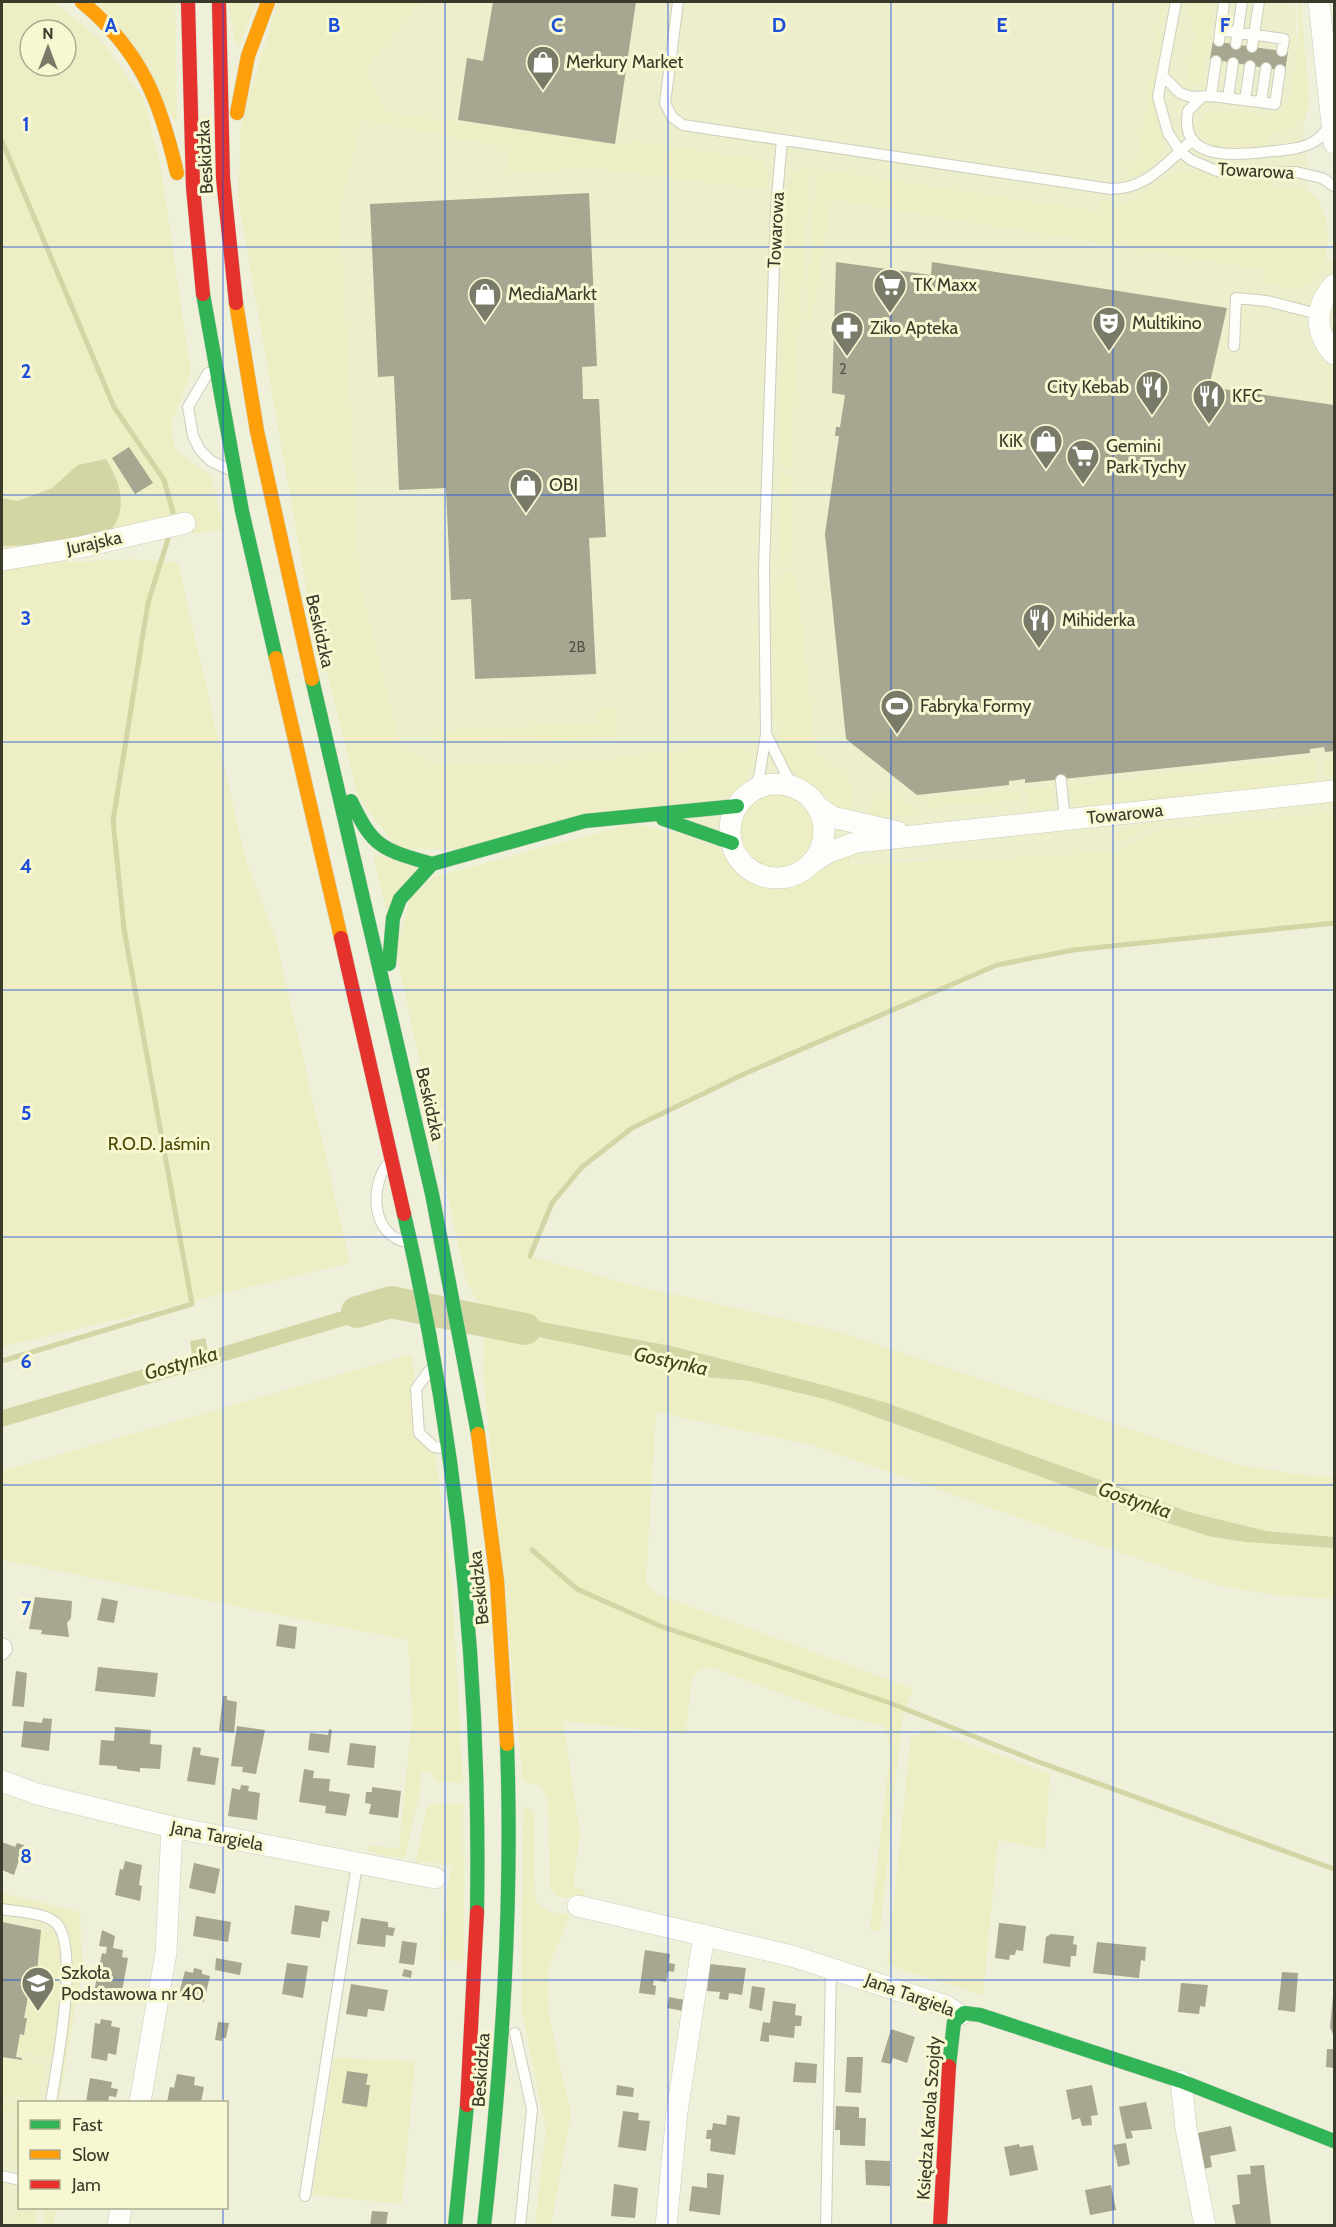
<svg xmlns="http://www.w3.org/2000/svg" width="1336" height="2227" font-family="Cabin,sans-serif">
<rect width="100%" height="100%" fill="#eff0da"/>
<path fill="#edeecb" d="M420,2H1294L1314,256L1334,260V812L1158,830L1117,852L828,863L811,880L776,891L740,877L717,847L617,760L432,765L400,743L360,584L340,213L361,120L508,147L510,173L590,168L768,190L629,141L628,146L385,112L366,69Z
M2,1893L80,1912L82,1967L59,2102H20L19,2194L12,2222L2,2220Z"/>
<path fill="#edeec4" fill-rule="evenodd" d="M2,2H53L100,39L144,99L162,175L191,374L171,424L175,449L209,474L215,489L223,530L2,552ZM30,30H66V66H30Z
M96,2H175L177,125Z
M228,2H256L237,50Z
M278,2H420L366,69L385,112L628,146L629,141H633L761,160L768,168V190L590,168L509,173L507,147L361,120L340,213L360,584L400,743L432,765L617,760L619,756L741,746L751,755C752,774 747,783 734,796L454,849H398L357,795L307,591L238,199L241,123Z
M1162,2H1165L1153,77L1156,108L1165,142C1162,156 1144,181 1128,175L1124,164L1134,162L1139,155Z
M1186,2H1214L1203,80L1194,86L1189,84L1187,78L1195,35Z
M1297,2H1301L1309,102L1305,119L1288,129L1267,134L1268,145C1243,148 1219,154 1200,135L1203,114C1229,103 1261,123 1285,109C1296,77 1302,36 1297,2Z
M805,169H810L794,388L792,467H780L786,194L794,174Z
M817,169L1100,212L1102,200L1123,203L1141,198L1167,177L1179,172L1192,171L1220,178H1272V188C1282,188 1295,186 1304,189C1336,201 1336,277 1303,287C1292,290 1274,285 1262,284L1264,270L831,199L812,320L806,319Z
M780,474H792L790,567H778Z
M130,559L178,563L245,857L275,936L350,1263L2,1347V566Z
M793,573L797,582L815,747L817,754C846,777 859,776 849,815C843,812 834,810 828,805C820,798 788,772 785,764C774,740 771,601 779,575Z
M614,708L616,737L434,746V731L598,723V709Z
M1334,756V775L1325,776L1323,758Z
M1314,758L1316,785L1085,808L1073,801L1071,785Z
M1053,786L1054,801L1050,810L1028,809L1026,789Z
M1017,791L1019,800L930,807L923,799Z
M738 832a39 39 0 1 1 78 0a39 39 0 1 1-78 0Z
M891,793L904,801L921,816L868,818L875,795Z
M1334,812V922L1073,950L997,965L801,1049L632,1128L582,1167L552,1203L530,1256L628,1284L837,1331L1234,1464L1296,1474L1334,1477V1537L1266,1531L1189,1512L887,1403L827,1386L671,1346L483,1311L466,1281L396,951L410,898L433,877L631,824L679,833L717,847L740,877L776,891L811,880L830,861L848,853L850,864L1117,852L1158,830Z
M1154,822L1155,825L1119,843L1113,833Z
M373,853L418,869L386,910Z
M485,1326L650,1360L665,1370L692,1376L750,1381L832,1401L1165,1522L1212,1537L1246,1542L1334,1548V1599L1276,1595L1221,1586L1065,1534L812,1445L656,1412L646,1581L655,1593L913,1689L902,1719L880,1931L870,1930L890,1753C889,1742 888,1734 882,1725L844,1717L711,1667L699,1669L691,1682L686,1734L563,1721L580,1834L573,1887L585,1890L584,1901L556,1896L550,1888L548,1798L540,1786L523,1781L483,1371Z
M412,1354L420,1440L435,1454L451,1575L463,1783L436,1782L432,1772L422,1771L419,1796L404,1859L367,1851L369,1845L399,1849L412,1717L408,1640L2,1560V1471Z
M930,1729L1050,1774L1045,1849L998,1840L983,1995L887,1965L911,1737Z
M440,1803L463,1804L464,1961L440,1960L445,1896L453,1866L423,1861L419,1866H415L426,1810L432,1804Z
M523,1807L534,1810L535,1893L537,1903L550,1912L570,1915L548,1968L549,2016L571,2114L551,2225H535L546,2129L522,2012Z
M2,1893L80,1912L82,1967L59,2102H55L68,2024L70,1934C60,1906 26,1908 2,1904Z
M41,1931L53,1932C69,1953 56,2031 52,2058L17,2051L20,2034L26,2035L27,2020H29L24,2018L33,1971L39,1972L42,1956L36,1954Z
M2,2058L44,2065L38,2100L2,2094Z
M334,2058L415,2061L402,2204L312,2195Z
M2,2102L19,2105V2114L2,2111Z
M15,2127L19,2128V2160L9,2158Z
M19,2194L20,2208H36V2225H2V2220L12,2222Z
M44,2208H61L56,2211L53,2225H44Z"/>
<path fill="#d4d5a5" d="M106,459C121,484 128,506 111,531L40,545L2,546V498L18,501L52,488L78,465Z
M396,1295L398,1310L2,1427V1410L192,1355L190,1341L205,1338L208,1351Z
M483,1311L671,1346L827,1386L887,1403L1189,1512L1266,1531L1334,1537V1548L1246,1542L1212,1537L1165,1522L832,1401L750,1381L692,1376L665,1370L650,1360L485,1326Z"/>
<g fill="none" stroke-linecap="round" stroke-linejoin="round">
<path stroke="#d4d5a5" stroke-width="5" d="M2,141L114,407L164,480L173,512
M530,1256L552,1203L582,1167L632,1128L744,1074L997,965L1073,950L1334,923
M2,1361L192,1304L124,929L113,821L148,603L168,539
M532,1550L577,1589L660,1626L890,1703L1036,1761L1334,1869"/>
<path stroke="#d4d5a5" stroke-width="32" d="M357,1312L391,1302L525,1329"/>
</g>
<path fill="#a6a691" d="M493,2H636L615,144L458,120L467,58L483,61Z
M1213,41L1288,52L1285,71L1210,59Z
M589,193L597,366L582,367L583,399H599L606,537L589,538L596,674L475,679L471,599L451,600L446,488L399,490L394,376L378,377L370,204Z
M836,262L931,275L932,262L1227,308L1209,387L1334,405V751L1325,752L1324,747L1310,749V753L1025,783V779L1009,781V785L917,795L846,739L825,534L839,436H835L836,427H840L845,395L832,393Z
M129,447L153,483L135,494L112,458Z
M35,1597L72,1601L71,1618L67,1623L69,1637L41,1634L42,1630L29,1629Z
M102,1598L118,1601L114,1623L97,1620Z
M279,1624L297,1627L295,1649L276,1646Z
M98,1667L158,1673L155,1697L95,1691Z
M16,1671L27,1673L24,1707L12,1706Z
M223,1696H227V1700L237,1702L234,1733L219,1731Z
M43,1718L52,1719L49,1751L21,1747L24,1721L42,1723Z
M237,1726L265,1730L256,1774L242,1772L243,1767L231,1766Z
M115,1727L151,1730L150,1744L162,1745L160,1769L140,1768V1772L117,1769V1766L99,1765L101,1740L114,1741Z
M329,1729L332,1730L329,1753L308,1750L310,1733L328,1735Z
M350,1743L376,1746L374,1768L347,1765Z
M193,1747L201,1748L200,1755L219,1758L215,1785L187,1781Z
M304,1769L314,1771L313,1778L330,1779L329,1791L350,1794L346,1816L325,1813L326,1806L299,1802Z
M241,1785L249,1786L248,1791L260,1793L257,1820L228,1816L232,1788L240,1790Z
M372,1787L401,1791L398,1818L369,1814L371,1804L365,1803L366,1792H372Z
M2,1842L15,1847L17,1843L24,1845L14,1875L2,1870Z
M125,1861L142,1865L139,1885L142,1886L140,1901L115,1895L120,1869L123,1870Z
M194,1863L220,1869L215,1894L189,1888Z
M295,1905L330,1911L328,1922L322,1921L320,1938L291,1934Z
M196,1916L231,1922L228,1942L193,1936Z
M361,1918L388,1922V1927L395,1928L393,1936L386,1935L385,1947L357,1944Z
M2,1922L41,1930L37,1972L33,1971L24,2018H27L24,2035L20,2034L16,2057L22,2058V2060L2,2057Z
M999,1923L1026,1926L1023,1951L1016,1950L1015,1955H1010L1009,1960L995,1958Z
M102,1930L115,1936L113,1948L123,1950L122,1957L128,1958L121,1997L115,1996L114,2003L98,2000L99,1993L94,1992L102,1953L106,1954L107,1947L99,1946Z
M1051,1934L1074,1936L1073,1944L1077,1945L1076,1956H1071L1070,1967L1043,1963L1046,1937Z
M402,1941L417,1943L414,1965L399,1963Z
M1097,1942L1146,1947L1145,1961L1141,1960L1139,1978L1093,1973Z
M645,1950L670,1954L669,1963L675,1964L674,1972L668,1971L666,1982L654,1980L653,1985L656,1986L655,1995L639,1993Z
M216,1958L242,1963L240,1975L215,1970Z
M287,1963L308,1966L303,1998L282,1994Z
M710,1964L746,1968L742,1995L729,1993L728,2000L719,1999L720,1992L707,1991Z
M194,1968L202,1970V1974L210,1976L204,2002L178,1997L185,1971L193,1973Z
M404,1969L412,1971L411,1978L402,1976Z
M1282,1972L1298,1973L1295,2012L1278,2010Z
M1181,1983L1208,1985L1205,2007L1200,2006L1199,2014L1178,2012Z
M351,1984L388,1990L384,2011L368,2009L367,2017L346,2014Z
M752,1986L765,1988L762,2011L749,2008Z
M1333,1996H1334V2037L1330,2027Z
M669,1997L685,2000L684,2011L667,2008Z
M773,2001L796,2004L795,2015L802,2016L801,2026H795L794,2038L769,2035V2042L760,2041L763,2022L770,2023Z
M101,2019L112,2021L111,2026L120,2028L116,2055L108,2053L107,2061L91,2058L95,2023L100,2024Z
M218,2022L229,2023L226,2038H222V2041L215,2040Z
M891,2029L915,2037L907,2063L893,2058L891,2064L881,2062Z
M1327,2049H1334V2068L1326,2067Z
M847,2057H863L861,2093L845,2092Z
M795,2062L817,2064L816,2083L793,2082Z
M347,2071L368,2074L366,2085H370L367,2107L342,2103Z
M177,2074L195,2077L194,2085L204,2087L201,2102H167L170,2087L174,2088Z
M90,2078L112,2082L111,2088L118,2089L116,2097L109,2096L108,2102H86Z
M617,2085L634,2088L633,2097L616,2095Z
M1092,2085L1098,2115L1091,2116L1092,2125L1082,2126L1080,2118L1072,2120L1066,2090Z
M1146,2102L1152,2129L1131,2131L1133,2138L1126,2139L1119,2107Z
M836,2106L859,2107V2118H866L865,2146L840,2145V2130H835Z
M623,2111L639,2113L638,2120L650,2121L646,2151L618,2147Z
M727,2115L740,2117L735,2155L710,2151L711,2139H706L707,2130H712L713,2123L726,2125Z
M1231,2126L1236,2151L1210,2156L1212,2167L1199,2170L1193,2134Z
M1126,2143L1130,2164L1118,2167L1113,2145Z
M1019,2144L1020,2147L1033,2145L1038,2170L1010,2176L1004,2147Z
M865,2160L890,2161V2186L866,2185Z
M1264,2165L1271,2226H1236L1232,2205L1240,2204L1237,2175L1251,2174L1250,2166Z
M707,2173L724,2175L720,2215L689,2211L692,2186L707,2188Z
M614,2184L638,2188L635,2218L611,2216Z
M1111,2185L1116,2210L1090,2215L1085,2190Z
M372,2211L388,2212L386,2226H370Z"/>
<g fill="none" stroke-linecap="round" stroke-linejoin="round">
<defs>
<path id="lane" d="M678,2L665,103L672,117L683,125L1111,189C1148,189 1166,162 1193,140
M1176,2L1158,97L1168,133L1180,151L1191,160L1217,171L1296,172L1322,178L1334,186
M1220,30L1284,39L1282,51
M1219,41L1224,2
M1236,44L1242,2
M1252,47L1259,2
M1164,77L1180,93L1191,97L1211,96L1275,104L1280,70
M1211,96L1216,61
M1202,97L1188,111C1179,161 1233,155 1265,152C1282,150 1300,150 1315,141C1322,137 1326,130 1331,124
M1228,98L1233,63
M1245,100L1250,66
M1261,102L1266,68
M1234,346L1236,298L1267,301L1318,314
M208,373L188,407L193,436L200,450L211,461L228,469
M766,734L788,778L807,794
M1061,780L1065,820
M749,792L759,778L766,734L764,569L776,207L782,140
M386,1166C370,1190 372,1234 406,1242
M429,1371L416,1389L419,1433L434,1447L442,1448
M2,1643L6,1645L7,1650L2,1655
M2,1909C17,1912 42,1912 55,1922C81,1943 56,2070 51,2102
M515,2033L532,2109L520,2226
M2,2176L20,2180
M305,2196L357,1864
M826,2226L831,1968"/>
<path id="street" d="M1319,2L1334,143
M1334,285C1314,306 1314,333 1334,354
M2,560L81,547L185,523
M730 831a47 47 0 1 1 94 0a47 47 0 1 1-94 0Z
M817,806L832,817L898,832
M810,864L827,853L857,842L1334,791
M2,1781L37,1794L172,1827L435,1878
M578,1906L792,1956L946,2006L960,2015
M1181,2081L1186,2128L1205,2226
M140,2102L166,1953L172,1827
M118,2226L121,2208
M666,2226L677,2112L704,1935"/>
<path id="fast" d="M203,294L242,511L276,658
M312,679L432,1194L478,1434
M351,801C374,849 382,849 432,864
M663,819L732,843
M389,964L393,918L400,899L432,864L585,821L737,806
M404,1214C457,1441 481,1678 477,1912
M949,2066L954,2022L964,2013L980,2015L1181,2081L1334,2141
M455,2226L467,2105
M484,2226C502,2065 513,1905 507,1744"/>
<path id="slow" d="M82,2C141,51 160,100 177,173
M237,113L248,56L268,2
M236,303L257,431L312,679
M276,658L341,938
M478,1434L497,1581L507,1744"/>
<path id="jam" d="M188,2L193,187L203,294
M219,2L223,178L236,303
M341,938L404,1214
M467,2105L477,1912
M940,2226L949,2066"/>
</defs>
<use href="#lane" stroke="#cdcebd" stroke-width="12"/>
<use href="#street" stroke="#cdcebd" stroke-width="22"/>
<use href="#fast" stroke="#cdcebd" stroke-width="15"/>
<use href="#slow" stroke="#cdcebd" stroke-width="15"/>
<use href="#jam" stroke="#cdcebd" stroke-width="15"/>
<use href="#lane" stroke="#fdfdf9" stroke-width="10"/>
<use href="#street" stroke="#fdfdf9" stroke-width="21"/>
<use href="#fast" stroke="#30b455" stroke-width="14"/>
<use href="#slow" stroke="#ff9f0a" stroke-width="14"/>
<use href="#jam" stroke="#e5322d" stroke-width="14"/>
</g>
<path fill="none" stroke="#1d4ed8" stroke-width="1.5" stroke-opacity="0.55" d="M223,2V2102M445,2V2226M668,2V2226M891,2V2226M1113,2V2226M2,247H1334M2,495H1334M2,742H1334M2,990H1334M2,1237H1334M2,1485H1334M2,1732H1334M2,1980H1334M223,2208V2226"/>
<defs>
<symbol id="shop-pin" viewBox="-11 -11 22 30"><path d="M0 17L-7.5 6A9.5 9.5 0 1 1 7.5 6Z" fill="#797a68" stroke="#f7f8d2"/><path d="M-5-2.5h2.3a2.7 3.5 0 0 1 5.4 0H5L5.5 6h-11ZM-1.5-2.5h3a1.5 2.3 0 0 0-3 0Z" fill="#fff"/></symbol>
<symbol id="supermarket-pin" viewBox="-11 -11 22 30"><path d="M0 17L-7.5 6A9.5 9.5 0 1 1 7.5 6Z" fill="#797a68" stroke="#f7f8d2"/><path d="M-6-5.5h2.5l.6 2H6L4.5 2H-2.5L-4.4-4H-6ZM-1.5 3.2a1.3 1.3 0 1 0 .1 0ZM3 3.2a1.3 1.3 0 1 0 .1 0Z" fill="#fff"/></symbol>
<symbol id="theatre-pin" viewBox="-11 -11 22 30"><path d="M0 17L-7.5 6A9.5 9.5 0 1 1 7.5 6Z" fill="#797a68" stroke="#f7f8d2"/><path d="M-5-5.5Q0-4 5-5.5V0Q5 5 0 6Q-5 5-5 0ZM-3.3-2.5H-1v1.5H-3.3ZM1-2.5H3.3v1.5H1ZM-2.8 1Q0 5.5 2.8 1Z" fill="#fff"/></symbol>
<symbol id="pharmacy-pin" viewBox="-11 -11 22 30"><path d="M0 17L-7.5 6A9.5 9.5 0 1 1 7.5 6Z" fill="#797a68" stroke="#f7f8d2"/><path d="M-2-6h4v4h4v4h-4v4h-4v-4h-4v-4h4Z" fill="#fff"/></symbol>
<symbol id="restaurant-pin" viewBox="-11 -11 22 30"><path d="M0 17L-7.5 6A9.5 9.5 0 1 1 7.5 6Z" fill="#797a68" stroke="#f7f8d2"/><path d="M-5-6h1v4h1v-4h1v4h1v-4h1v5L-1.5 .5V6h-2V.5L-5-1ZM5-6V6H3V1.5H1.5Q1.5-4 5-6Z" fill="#fff"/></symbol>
<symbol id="stadium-pin" viewBox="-11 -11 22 30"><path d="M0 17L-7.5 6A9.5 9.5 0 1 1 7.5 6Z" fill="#797a68" stroke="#f7f8d2"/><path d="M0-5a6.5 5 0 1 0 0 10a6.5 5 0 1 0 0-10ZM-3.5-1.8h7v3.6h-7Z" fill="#fff"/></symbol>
<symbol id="school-pin" viewBox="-11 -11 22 30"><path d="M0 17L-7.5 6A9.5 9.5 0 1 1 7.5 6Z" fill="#797a68" stroke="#f7f8d2"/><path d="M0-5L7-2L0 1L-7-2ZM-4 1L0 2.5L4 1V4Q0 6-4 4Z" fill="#fff"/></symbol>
</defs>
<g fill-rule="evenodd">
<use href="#shop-pin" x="524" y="43" width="38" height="52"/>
<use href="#supermarket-pin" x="871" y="266" width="38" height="52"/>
<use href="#shop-pin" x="466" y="275" width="38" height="52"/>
<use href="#theatre-pin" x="1090" y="304" width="38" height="52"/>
<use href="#pharmacy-pin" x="828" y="309" width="38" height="52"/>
<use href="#restaurant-pin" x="1133" y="368" width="38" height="52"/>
<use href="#restaurant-pin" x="1190" y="377" width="38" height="52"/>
<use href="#shop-pin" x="1027" y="422" width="38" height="52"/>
<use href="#supermarket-pin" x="1064" y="437" width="38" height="52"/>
<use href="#shop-pin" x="507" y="466" width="38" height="52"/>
<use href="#restaurant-pin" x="1020" y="601" width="38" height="52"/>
<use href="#stadium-pin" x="878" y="687" width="38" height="52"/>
<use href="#school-pin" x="19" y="1964" width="38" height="52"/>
</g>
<g text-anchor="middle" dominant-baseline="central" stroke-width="6" stroke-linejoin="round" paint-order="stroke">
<g font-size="15" fill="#554">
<text x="843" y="369">2</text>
<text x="577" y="647">2B</text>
</g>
<g font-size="18" fill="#3a3a2b" stroke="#f7f8d2" text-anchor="start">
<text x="566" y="62">Merkury Market</text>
<text x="913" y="285">TK Maxx</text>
<text x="508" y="294">MediaMarkt</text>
<text x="1132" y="323">Multikino</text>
<text x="870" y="328">Ziko Apteka</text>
<text x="1129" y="387" text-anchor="end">City Kebab</text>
<text x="1232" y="396">KFC</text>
<text x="1023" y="441" text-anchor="end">KiK</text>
<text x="1106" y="446">Gemini<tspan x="1106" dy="21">Park Tychy</tspan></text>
<text x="549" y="485">OBI</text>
<text x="1062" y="620">Mihiderka</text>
<text x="920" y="706">Fabryka Formy</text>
<text x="61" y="1973">Szkoła<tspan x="61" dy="21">Podstawowa nr 40</tspan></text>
</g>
<g font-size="18" fill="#3a3a2b" stroke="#f7f8d2">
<text transform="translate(205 157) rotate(-93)">Beskidzka</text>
<text transform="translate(1256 171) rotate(3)">Towarowa</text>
<text transform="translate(776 230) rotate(-87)">Towarowa</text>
<text transform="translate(94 543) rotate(-12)">Jurajska</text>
<text transform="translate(320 631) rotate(77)">Beskidzka</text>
<text transform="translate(1125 814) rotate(-6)">Towarowa</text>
<text transform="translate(430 1104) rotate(77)">Beskidzka</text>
<text transform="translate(479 1588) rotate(-96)">Beskidzka</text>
<text transform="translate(217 1836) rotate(11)">Jana Targiela</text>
<text transform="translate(910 1995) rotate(20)">Jana Targiela</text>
<text transform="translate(481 2070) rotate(-86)">Beskidzka</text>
<text transform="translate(929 2118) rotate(-86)">Księdza Karola Szojdy</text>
</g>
<g font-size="18" fill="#494800" stroke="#f7f8d2">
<text x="159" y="1144">R.O.D. Jaśmin</text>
</g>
<g font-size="20" font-style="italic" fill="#434316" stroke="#f7f8d2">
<text transform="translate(671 1361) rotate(12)">Gostynka</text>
<text transform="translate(181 1363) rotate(-16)">Gostynka</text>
<text transform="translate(1135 1500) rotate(19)">Gostynka</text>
</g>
</g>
<g font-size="20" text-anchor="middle" font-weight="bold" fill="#1d4ed8" stroke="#f7f8d2" stroke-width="6" stroke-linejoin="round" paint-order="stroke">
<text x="111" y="32">A</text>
<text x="334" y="32">B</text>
<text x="557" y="32">C</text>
<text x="779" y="32">D</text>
<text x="1002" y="32">E</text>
<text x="1225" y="32">F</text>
<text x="26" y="131">1</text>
<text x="26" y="378">2</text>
<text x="26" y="625">3</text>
<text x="26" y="873">4</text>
<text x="26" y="1120">5</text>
<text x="26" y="1368">6</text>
<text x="26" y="1615">7</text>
<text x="26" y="1863">8</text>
</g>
<rect width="1336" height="2227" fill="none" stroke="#3a3a2b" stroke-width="6"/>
<rect x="18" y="2101" width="210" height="108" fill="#f7f8d2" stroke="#abac8f" stroke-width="1.5"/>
<rect x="30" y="2120" width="30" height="9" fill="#30b455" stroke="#abac8f" stroke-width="1.5"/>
<text x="72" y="2131" font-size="18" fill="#3a3a2b">Fast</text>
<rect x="30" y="2150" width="30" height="9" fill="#ff9f0a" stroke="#abac8f" stroke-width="1.5"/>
<text x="72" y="2161" font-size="18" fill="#3a3a2b">Slow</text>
<rect x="30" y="2180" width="30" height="9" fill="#e5322d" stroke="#abac8f" stroke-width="1.5"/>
<text x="72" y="2191" font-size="18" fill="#3a3a2b">Jam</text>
<g transform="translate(48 48)"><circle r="28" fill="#f7f8d2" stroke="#abac8f" stroke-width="1.5"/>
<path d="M0-4.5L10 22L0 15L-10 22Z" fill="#797a68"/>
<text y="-9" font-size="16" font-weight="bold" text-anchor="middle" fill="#3a3a2b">N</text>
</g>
</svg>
